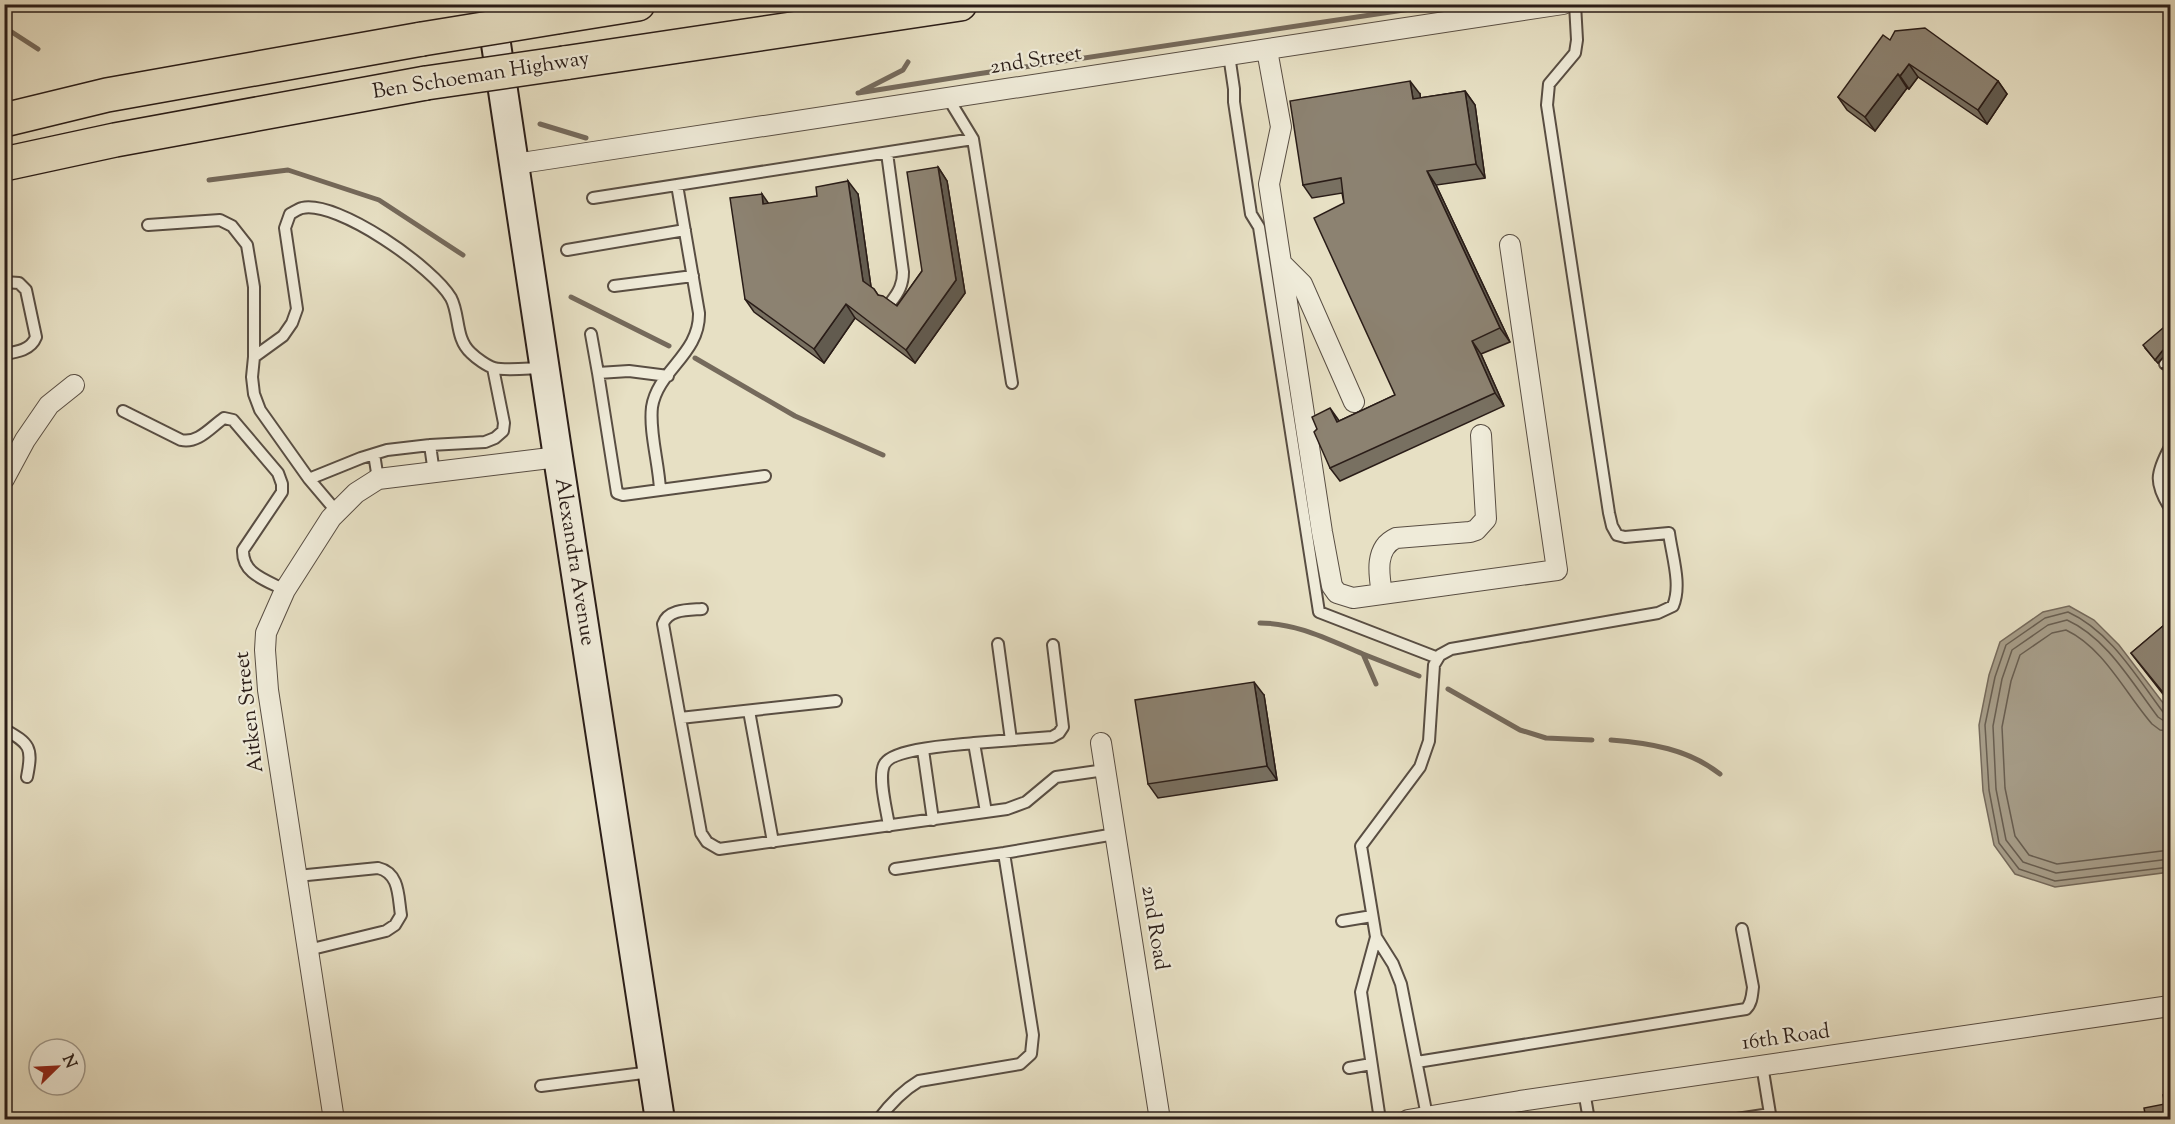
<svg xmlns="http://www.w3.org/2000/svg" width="2175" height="1124" font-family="'Sorts Mill Goudy',serif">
<rect width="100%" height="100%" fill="#e7e0c4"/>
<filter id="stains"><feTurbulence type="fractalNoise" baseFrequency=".00333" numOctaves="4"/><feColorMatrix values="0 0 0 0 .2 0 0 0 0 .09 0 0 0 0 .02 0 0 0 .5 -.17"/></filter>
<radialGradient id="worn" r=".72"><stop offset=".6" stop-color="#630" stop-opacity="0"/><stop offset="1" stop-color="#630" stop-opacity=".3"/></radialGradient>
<path fill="#a79e8a" stroke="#756a5c" stroke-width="1.5" d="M2069,606L2094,620L2119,645L2170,712V872L2055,887L2015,874L1994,845L1983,791L1979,725L1989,675L2000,642L2043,612Z"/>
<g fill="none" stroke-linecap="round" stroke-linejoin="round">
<path stroke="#685e51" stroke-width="1.5" d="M2170,715L2163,712C2136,676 2110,631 2068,612L2045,618L2006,645L1995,677L1985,725L1989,790L1999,843L2019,869L2055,881L2170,867
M2170,722L2164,721L2158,717C2132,683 2107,638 2067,620L2048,625L2012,650L2002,679L1993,726L1996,789L2006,840L2023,862L2056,873L2170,859
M2170,731L2160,730L2152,724C2125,693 2104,648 2066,630L2052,633L2020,655L2011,681L2002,727L2005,788L2015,836L2029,855L2057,864L2170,850"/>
<path stroke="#756a5c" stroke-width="5" d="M4,27L38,49
M862,91L903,70L908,62
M858,93L977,74L1444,4
M540,124L586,138
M209,180L288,170L379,200L463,255
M571,297L669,346
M695,358L795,416L883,455
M1260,623C1297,623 1329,640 1363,654L1376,684
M1363,654L1419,676
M1448,689L1520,730L1546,738L1592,740
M1611,740C1650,743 1688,749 1720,774"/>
<defs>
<path id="lane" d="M1229,55L1234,89V102L1251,214L1259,227L1319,612L1438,658
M948,98L973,139L1012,383
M887,153L903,272C903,284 899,292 891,302
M593,198L973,139
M148,225L220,220L232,226L247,245L254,287V357L252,377L254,394L260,410L309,479L337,512
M567,250L685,230
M4,282L19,283L26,290L36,337C31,350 17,352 4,354
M614,286L693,276
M591,334L598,373L629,371L668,376
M254,357L283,336L292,323L297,309L285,228L290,214C294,212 298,209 302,208C338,200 434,268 451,298C460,315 455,339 471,353C476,358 487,366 494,368C505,371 532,368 545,368
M2165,364L2170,360
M598,373L617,493L623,495L660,490C659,464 649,432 652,407C658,370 700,354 699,313L677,185
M123,411L181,440C198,444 211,427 224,418L233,420L278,473L282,484V492L243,550C242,574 266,580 285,590
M430,445L434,473
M2170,447C2156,473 2154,483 2170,508
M374,454L378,479
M309,479L361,458L387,450L430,445L485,442L495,438L503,431L504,423L493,368
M660,490L765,476
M998,644L1011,740
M836,701L680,718L701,833L707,842L719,849L1007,809L1026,802L1056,777L1105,770
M749,711L773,842
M680,718L663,624C668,609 688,610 702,609
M4,729C30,744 33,747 27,777
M974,743L1052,737L1059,733L1063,727L1053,645
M923,750L933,820
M889,826C887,811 878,779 884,765C891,748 957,745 974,743L986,812
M895,869L1004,853L1115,834
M297,876L378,868C400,873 398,897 401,915L395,925L386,931L308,950
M1342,921L1372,916
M1376,937L1361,992L1380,1120
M1417,1062L1746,1009C1752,1003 1752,995 1753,987L1742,929
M1762,1065L1771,1120
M1349,1068L1371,1064
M541,1086L651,1072
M1584,1091L1589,1120
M1427,1116L1401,984L1393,964L1376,937L1361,846L1420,767L1429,741L1434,665L1440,655L1451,649L1658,613L1673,606C1682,585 1672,556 1669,533L1625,537L1617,535L1612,526L1609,513L1547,105L1549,84L1575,53L1577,40L1575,4
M878,1120C890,1104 902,1091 919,1081L1020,1064L1031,1054L1033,1035L1004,853
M1730,1120L1770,1114"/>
<path id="street" d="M1267,50L1281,127L1269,184L1322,532L1332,586L1337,593L1353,598L1557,570L1510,245
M515,164L1563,4
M1282,264L1302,284L1354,402
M4,479L25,440L49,405L74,385
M1382,594C1379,575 1374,548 1396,538L1470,532L1476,530L1486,519L1481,435
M1101,743L1160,1120
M334,1120L268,690L265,650L266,633L285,590L331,518L356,493L378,479L558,457
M1408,1120L1520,1101L2170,1006"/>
<path id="secondary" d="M490,4L558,457L660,1120"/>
<path id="highway" d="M557,17L638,4
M564,63L960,4
M4,120L107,95L422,39
M4,164L115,140L426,83"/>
</defs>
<use href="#lane" stroke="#594e43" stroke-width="14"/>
<use href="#street" stroke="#594e43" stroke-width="22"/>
<use href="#secondary" stroke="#2a1d18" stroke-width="32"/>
<use href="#highway" stroke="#2a1d18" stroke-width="36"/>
<use href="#lane" stroke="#efebd9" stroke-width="10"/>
<use href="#street" stroke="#efebd9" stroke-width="20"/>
<use href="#secondary" stroke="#efebd9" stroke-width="28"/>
<use href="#highway" stroke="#e7e0c4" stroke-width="33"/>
<defs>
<path id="highway-bridge" d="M422,39L557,17
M426,83L564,63"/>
</defs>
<use href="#highway-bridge" stroke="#2a1d18" stroke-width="36" stroke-linecap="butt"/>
<use href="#highway-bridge" stroke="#e7e0c4" stroke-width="33"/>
</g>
<path fill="#787061" stroke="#2a1d18" stroke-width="1.5" d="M1890,40L1998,81L2007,94L1987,124L1918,77L1909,89L1907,88L1875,131L1847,110L1838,97Z
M1465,91L1475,105L1485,178L1436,185L1510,342L1481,354L1504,406L1340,481L1330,468L1339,421L1395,395L1344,203L1342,193L1312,198L1303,185L1420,94V98Z
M938,167L947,181L965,293L915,363L855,318L824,363L754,312L745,299L769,204L858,194L871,287L874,289L878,295L897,306L922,271Z
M2170,322V353L2166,354L2158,363L2145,348Z
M2170,620V703L2141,666L2131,653Z
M1264,695L1277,780L1158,798L1148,784Z"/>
<path fill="#625b4f" stroke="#2a1d18" stroke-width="1.5" d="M1909,64L1918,77L1909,89L1900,76Z
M1898,74L1907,88L1875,131L1865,117Z
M1410,81L1420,94L1422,112L1413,99Z
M1998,81L2007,94L1987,124L1978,110Z
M1465,91L1475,105L1485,178L1476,164Z
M938,167L947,181L965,293L915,363L906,350L956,280Z
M1427,171L1436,185L1510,342L1500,328Z
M848,181L858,194L872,294L863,281Z
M762,194L771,207L763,204Z
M846,304L855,318L824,363L814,349Z
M1472,341L1481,354L1504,406L1495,393Z
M2163,350L2166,354L2158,363L2155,360Z
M1330,408L1340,422H1337Z
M1254,682L1264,695L1277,780L1267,766Z"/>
<path fill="#8c8271" stroke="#2a1d18" stroke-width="1.5" d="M1925,28L1998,81L1978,110L1909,64L1900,76L1898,74L1865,117L1838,97L1883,35L1890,40L1895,31Z
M1410,81L1413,99L1465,91L1476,164L1427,171L1500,328L1472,341L1495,393L1330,468L1314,432L1317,429L1312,417L1330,408L1337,422L1395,395L1314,218L1344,203L1341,178L1303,185L1290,101Z
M938,167L956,280L906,350L846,304L814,349L745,299L730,198L762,194L763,204L817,196L816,187L848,181L863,281L874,289L878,295L883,296L897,306L922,271L907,172Z
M2170,322V350H2163L2155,360L2143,345Z
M2170,363V378L2162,368L2167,366Z
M2170,620V701L2131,653Z
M1254,682L1267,766L1148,784L1135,700Z
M2170,1094V1119H2146L2144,1108L2165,1104L2163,1095Z"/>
<g text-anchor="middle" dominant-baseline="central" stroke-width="4.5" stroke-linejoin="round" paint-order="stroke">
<g font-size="21" fill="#2a1d18" stroke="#efebd9">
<text transform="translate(1036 61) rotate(-9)">2nd Street</text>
<text transform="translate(481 76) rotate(-9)">Ben Schoeman Highway</text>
<text transform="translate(574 562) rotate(81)">Alexandra Avenue</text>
<text transform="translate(250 712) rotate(-97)">Aitken Street</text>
<text transform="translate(1154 928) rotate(81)">2nd Road</text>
<text transform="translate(1786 1038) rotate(-8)">16th Road</text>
</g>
</g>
<rect width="2175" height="1124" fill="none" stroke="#e7e0c4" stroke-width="24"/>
<rect x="6" y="6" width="2163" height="1112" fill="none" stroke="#2a1d18" stroke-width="3"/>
<rect x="12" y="12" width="2151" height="1100" fill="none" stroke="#2a1d18" stroke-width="1.5"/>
<g transform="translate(57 1067) rotate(66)"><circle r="28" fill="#efebd9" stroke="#a0998c" stroke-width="1.5"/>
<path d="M0-4.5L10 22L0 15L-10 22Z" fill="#8f2418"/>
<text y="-9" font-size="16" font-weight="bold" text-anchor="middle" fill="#2a1d18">N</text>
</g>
<rect width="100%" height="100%" filter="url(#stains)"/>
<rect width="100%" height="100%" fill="url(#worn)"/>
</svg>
